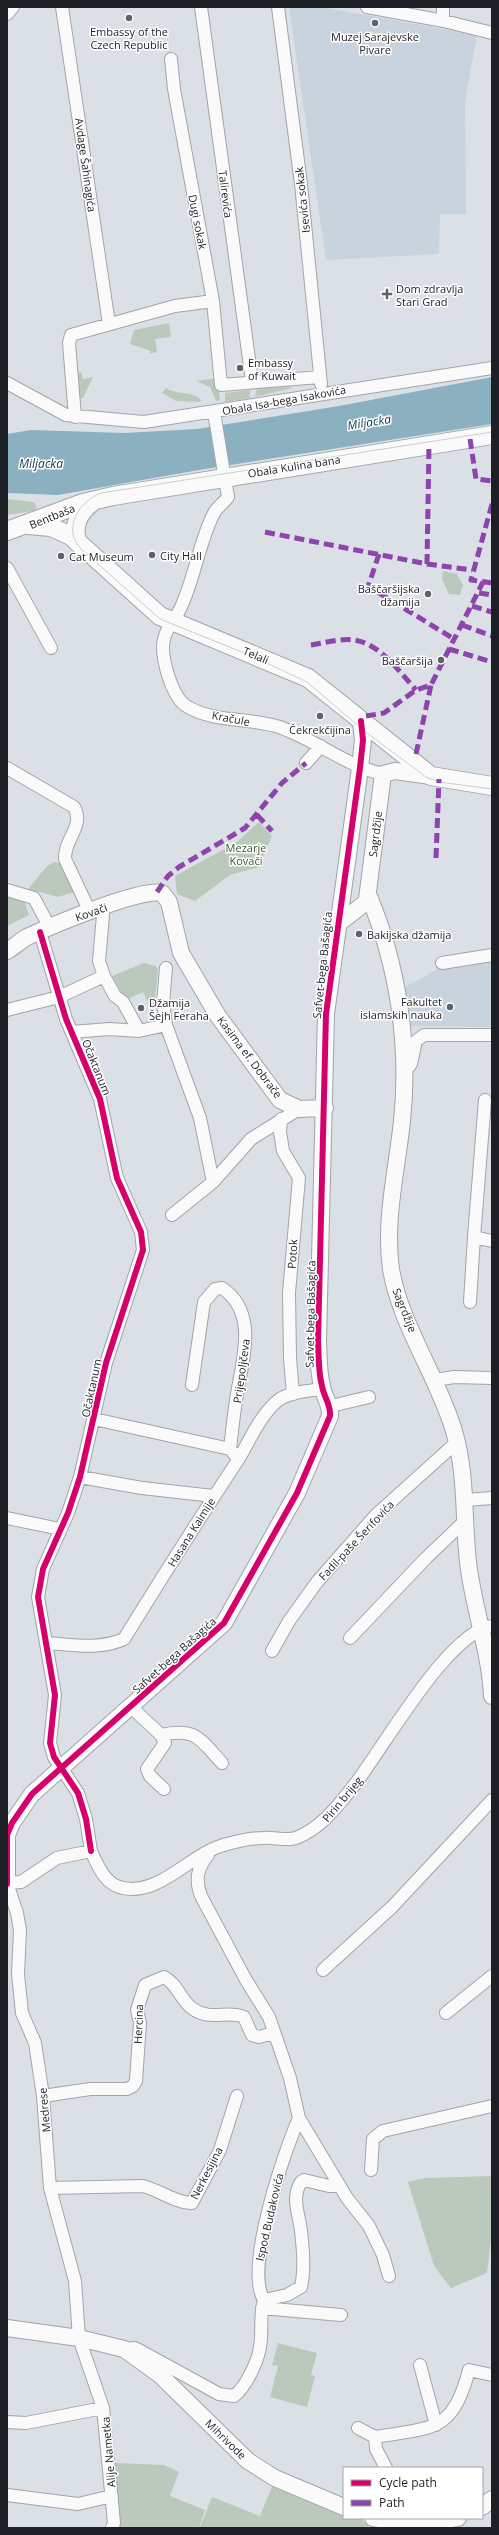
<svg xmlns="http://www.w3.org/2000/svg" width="499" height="2535" font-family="'Open Sans',sans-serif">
<rect width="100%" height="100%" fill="#dbe0e6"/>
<path fill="#c9d3dd" d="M289,7H321L477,35L465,102L466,214H440L439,254L326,260Z
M492,961V1027L410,1026L405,987L438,969Z"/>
<path fill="#bbc9bc" d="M169,323L171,337L155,339L157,352L149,354L151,351L130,344L134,330Z
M81,372L83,379L93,377L83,398H80L76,373Z
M217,378L220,400L216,401L210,387L196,381Z
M289,387L292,388L255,397L257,388Z
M166,388C177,395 191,391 200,399L201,402L176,401L162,393Z
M250,390V398L225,402V393Z
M7,499L34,502L37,508L33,511L7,515Z
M443,571L457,574L463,585L460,595L449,594L442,579Z
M259,822L272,836L259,867L230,875L195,901L177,894L175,876L237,842Z
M54,862L64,864L77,891L58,897L28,889L47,866Z
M7,894L24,900L29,915L7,926Z
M144,963L156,966L158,970L154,1007L152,1003L149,1004L143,992L126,1000L112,976Z
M492,2176V2232L487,2273L451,2288L434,2266L408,2182L426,2178Z
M278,2343L317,2353L311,2375L315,2376L307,2407L270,2397L278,2366L272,2365Z
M115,2463L164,2465L179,2472L170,2496L205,2510L199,2528H117L119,2522Z
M273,2484L344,2512V2518H359L368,2524L369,2528L200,2527L212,2497L260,2516Z"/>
<path fill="#8bb1c0" d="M492,377V424L199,470L58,495L7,493V434L31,430L124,433L197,429L339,406Z"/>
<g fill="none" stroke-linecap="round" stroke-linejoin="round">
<defs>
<path id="street" d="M62,7L109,324
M201,7L252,381
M278,7L301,184L321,384
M367,7L444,21L492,33
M7,14L13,7
M443,21V7
M171,59L174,89L213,301L221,385L320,377
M7,383L66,415L144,422L492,368
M214,412L228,497C224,503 217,507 214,513C199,542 195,577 181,607C176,619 167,626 164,639C160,656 172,699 188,707C214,722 248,718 276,726C314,738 345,766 383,774
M75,417L69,343L71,335L175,306L213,301
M7,568L51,648
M306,763L321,746
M7,768L74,807C85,826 64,839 65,859L90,912
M7,890L34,898L50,928
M101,908L103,915L99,961L104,976L115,996L123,1002L139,1031
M40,932L66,1019L100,1099L117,1178L141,1232L143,1250L106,1363L80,1477L68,1513L43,1569L38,1597L55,1695L50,1743L54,1757L78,1793L86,1819L91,1851
M442,963L492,955
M166,968L163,1003L166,1025L200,1118L213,1182
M7,1010L59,997L104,976
M72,1032L109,1029L139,1031L166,1025
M406,1070L411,1064L416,1041L424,1035H492
M485,1100L474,1237L492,1241
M281,1119L280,1132L283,1151L299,1178L289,1293L290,1358L293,1394
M172,1215L213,1182L251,1139L299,1109
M470,1302L474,1237
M435,1380L454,1377L492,1378
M192,1385L204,1302L215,1289L222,1288C258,1312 243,1358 237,1394C234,1412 232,1431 230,1449
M331,1406L369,1397
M94,1419L230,1449L235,1455
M80,1477L142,1488L213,1496
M466,1500L492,1498
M7,1518L60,1529
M350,1638L426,1558L466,1520
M48,1643C74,1645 99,1650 124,1639C161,1579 199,1519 238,1460C250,1440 258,1419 276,1402C287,1392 308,1391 322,1389
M272,1651L289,1621L317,1582L376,1515L457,1442
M131,1707L161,1735L165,1743L147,1769L150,1776L164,1789
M161,1735C196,1727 200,1739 222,1763
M208,1855C197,1868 195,1880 201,1896L246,1980L269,2017L290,2078L299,2118L347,2198L369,2226L383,2255L389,2276
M323,1970L392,1907L492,1800
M446,2013L492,1976
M43,2096L90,2089H127L133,2086L136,2081L140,2023L137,2010L145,1985L164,1977C178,1984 180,2000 193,2009C210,2021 228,2010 244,2017L252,2035L259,2037L274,2033
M299,2118C284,2152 244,2269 264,2300L287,2295L301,2287C305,2269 303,2249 301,2231C299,2214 291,2197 301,2182L304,2180L329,2186H340
M371,2170L373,2139L383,2131L492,2106
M50,2188L143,2186C159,2190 176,2203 192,2203L220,2150L237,2096
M262,2308L341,2315
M125,2349L135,2348L219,2394L234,2396C246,2387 258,2361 260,2347C263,2330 259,2318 264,2300
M420,2365L436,2425
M7,2422L26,2423L103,2408
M358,2428L375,2437L376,2449L386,2468
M375,2437C434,2427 452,2433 469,2370L492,2375
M7,2495L78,2504L112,2496
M112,2528L114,2523L103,2408L79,2338L75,2281L50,2188L43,2096L35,2043L22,2013L18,1974L20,1930L17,1913L7,1883L21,1882L57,1858L91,1851C98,1866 105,1885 123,1888C157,1895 186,1860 215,1848C228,1843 249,1838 263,1838C273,1837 287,1841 296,1838C321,1828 336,1808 352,1788C382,1751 447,1632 492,1626"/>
<path id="secondary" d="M368,894C398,965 410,1045 402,1121C397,1169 384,1221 391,1269C400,1324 438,1377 454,1431C467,1475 463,1518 468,1562C473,1607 490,1651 492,1696
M338,924L365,903L367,899L383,774L395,771L431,776
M7,951C14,947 20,941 27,937C51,926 140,888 162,893L169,902L181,953L218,1016L280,1100L299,1109L325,1108
M7,1884V1835L12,1823L32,1794L224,1623L297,1493L330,1416C331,1404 324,1398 322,1386C318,1371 319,1357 318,1341L326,1014L360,768L363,740L361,721
M7,2328L79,2338L124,2349L160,2375L248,2461L275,2478L344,2507
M482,2507L492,2499
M373,2518L419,2525L458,2518"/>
<path id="primary" d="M28,525L51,527L71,536L160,616L308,678L431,776L492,786
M7,531L83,503L113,496L492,435
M78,543C71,526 80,510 94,501"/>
</defs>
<use href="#street" stroke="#a1a5a9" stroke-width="14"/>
<use href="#secondary" stroke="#a1a5a9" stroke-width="18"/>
<use href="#primary" stroke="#a1a5a9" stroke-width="20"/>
<use href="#street" stroke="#fafafb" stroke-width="12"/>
<use href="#secondary" stroke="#fafafb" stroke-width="16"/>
<use href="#primary" stroke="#fafafb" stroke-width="18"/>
<path stroke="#cdcecf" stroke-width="1" d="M492,432L101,493C80,501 62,527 80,548L160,619L254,657L307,682L363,730L426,777L439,782L492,789"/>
<path stroke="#8e44ad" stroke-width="5" stroke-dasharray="10 5" stroke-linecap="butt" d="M470,439L476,479L492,481
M492,504L471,580L492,583
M265,532L427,564L472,570
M379,554L369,584L371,588L454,639
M427,564L429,445
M479,593L492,595
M472,606L492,612
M462,625L492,636
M311,645C324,643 341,638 354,640C379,643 400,672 416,690
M449,649L492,662
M366,716L384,713L416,690L431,685L483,582
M416,754L431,685
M257,815L272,831
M436,858L439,779
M157,892L168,876L179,867L245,828L282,783L306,763"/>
<defs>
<path id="cycleway" d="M40,932L66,1019L100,1099L117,1178L141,1232L143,1250L106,1363L80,1477L68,1513L43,1569L38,1597L55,1695L50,1743L54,1757L78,1793L86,1819L91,1851
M7,1884V1835L12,1823L32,1794L224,1623L297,1493L330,1416C331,1404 324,1398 322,1386C318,1371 319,1357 318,1341L326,1014L360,768L363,740L361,721"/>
</defs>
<use href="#cycleway" stroke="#fff" stroke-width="8"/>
<use href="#cycleway" stroke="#d6006c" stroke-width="6"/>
</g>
<g fill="#5f6367" stroke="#fff" stroke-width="1.5">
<circle cx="129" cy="18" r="4"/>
<circle cx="375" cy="23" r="4"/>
<path d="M385 288h4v4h4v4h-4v4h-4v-4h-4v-4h4z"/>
<circle cx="240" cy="368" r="4"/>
<circle cx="152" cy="555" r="4"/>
<circle cx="61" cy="556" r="4"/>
<circle cx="428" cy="594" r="4"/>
<circle cx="441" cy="660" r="4"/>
<circle cx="320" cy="716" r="4"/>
<circle cx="359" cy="934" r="4"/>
<circle cx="450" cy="1007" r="4"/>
<circle cx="141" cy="1008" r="4"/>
</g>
<g text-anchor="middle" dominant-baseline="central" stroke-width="3" stroke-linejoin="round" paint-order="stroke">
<g font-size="11" fill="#1c1f23" stroke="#fff" text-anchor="start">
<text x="129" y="31" text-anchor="middle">Embassy of the<tspan x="129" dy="13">Czech Republic</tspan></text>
<text x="375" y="36" text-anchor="middle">Muzej Sarajevske<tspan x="375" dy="13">Pivare</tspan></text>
<text x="396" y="288">Dom zdravlja<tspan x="396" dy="13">Stari Grad</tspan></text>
<text x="248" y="362">Embassy<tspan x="248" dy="13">of Kuwait</tspan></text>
<text x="160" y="555">City Hall</text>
<text x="69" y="556">Cat Museum</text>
<text x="420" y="588" text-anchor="end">Baščaršijska<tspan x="420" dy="13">džamija</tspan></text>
<text x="433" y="660" text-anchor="end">Baščaršija</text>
<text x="320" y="729" text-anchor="middle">Čekrekčijina</text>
<text x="367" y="934">Bakijska džamija</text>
<text x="442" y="1001" text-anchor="end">Fakultet<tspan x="442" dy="13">islamskih nauka</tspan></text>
<text x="149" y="1002">Džamija<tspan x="149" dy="13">Šejh Feraha</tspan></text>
</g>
<g font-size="11" fill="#1c1f23" stroke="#fff">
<text transform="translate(86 165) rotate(82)">Avdage Šahinagića</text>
<text transform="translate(226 194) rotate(83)">Talirevića</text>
<text transform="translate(302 200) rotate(-96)">Isevića sokak</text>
<text transform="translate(198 222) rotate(79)">Dugi sokak</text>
<text transform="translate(284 400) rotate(-10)">Obala Isa-bega Isakovića</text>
<text transform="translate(294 466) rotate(-9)">Obala Kulina bana</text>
<text transform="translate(52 516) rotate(-22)">Bentbaša</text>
<text transform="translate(256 655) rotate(23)">Telali</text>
<text transform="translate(231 718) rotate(11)">Kračule</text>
<text transform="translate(375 834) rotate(-83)">Sagrdžije</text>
<text transform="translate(91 912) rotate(-20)">Kovači</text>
<text transform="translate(322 965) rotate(-84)">Safvet-bega Bašagića</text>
<text transform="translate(250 1057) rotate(53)">Kasima ef. Dobrače</text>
<text transform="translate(97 1067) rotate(68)">Očaktanum</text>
<text transform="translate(292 1254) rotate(-86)">Potok</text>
<text transform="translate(405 1310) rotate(68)">Sagrdžije</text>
<text transform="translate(310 1314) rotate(-89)">Safvet-bega Bašagića</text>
<text transform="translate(241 1371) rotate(-82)">Prijepoljčeva</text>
<text transform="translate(91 1388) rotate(-78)">Očaktanum</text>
<text transform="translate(191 1532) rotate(-58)">Hasana Kaimije</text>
<text transform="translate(356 1540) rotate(-47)">Fadil-paše Šerifovića</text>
<text transform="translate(174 1655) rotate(-42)">Safvet-bega Bašagića</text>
<text transform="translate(342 1799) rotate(-50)">Pirin brijeg</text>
<text transform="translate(138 2024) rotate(-88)">Hercina</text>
<text transform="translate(44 2110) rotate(-95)">Medrese</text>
<text transform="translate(206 2173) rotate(-63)">Nerkesijina</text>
<text transform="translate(269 2217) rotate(-77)">Ispod Budakovića</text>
<text transform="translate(226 2439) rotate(44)">Mihrivode</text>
<text transform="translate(108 2452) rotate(-95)">Alije Nametka</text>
</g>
<g font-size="11" fill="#325926" stroke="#fff">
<text x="246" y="847">Mezarje<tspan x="246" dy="13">Kovači</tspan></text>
</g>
<g font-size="12" font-style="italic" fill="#0d3d4b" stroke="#fff">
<text transform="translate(369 422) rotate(-9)">Miljacka</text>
<text x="41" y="463">Miljacka</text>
</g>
</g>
<rect width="499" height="2535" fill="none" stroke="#1c1f23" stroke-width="16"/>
<rect x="343" y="2467" width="140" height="52" fill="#ffffff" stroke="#a4a5a7"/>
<rect x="351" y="2480" width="20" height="6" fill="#d6006c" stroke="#a4a5a7"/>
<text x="379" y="2487" font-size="12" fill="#1c1f23">Cycle path</text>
<rect x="351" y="2500" width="20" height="6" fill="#8e44ad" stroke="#a4a5a7"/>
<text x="379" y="2507" font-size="12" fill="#1c1f23">Path</text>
</svg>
